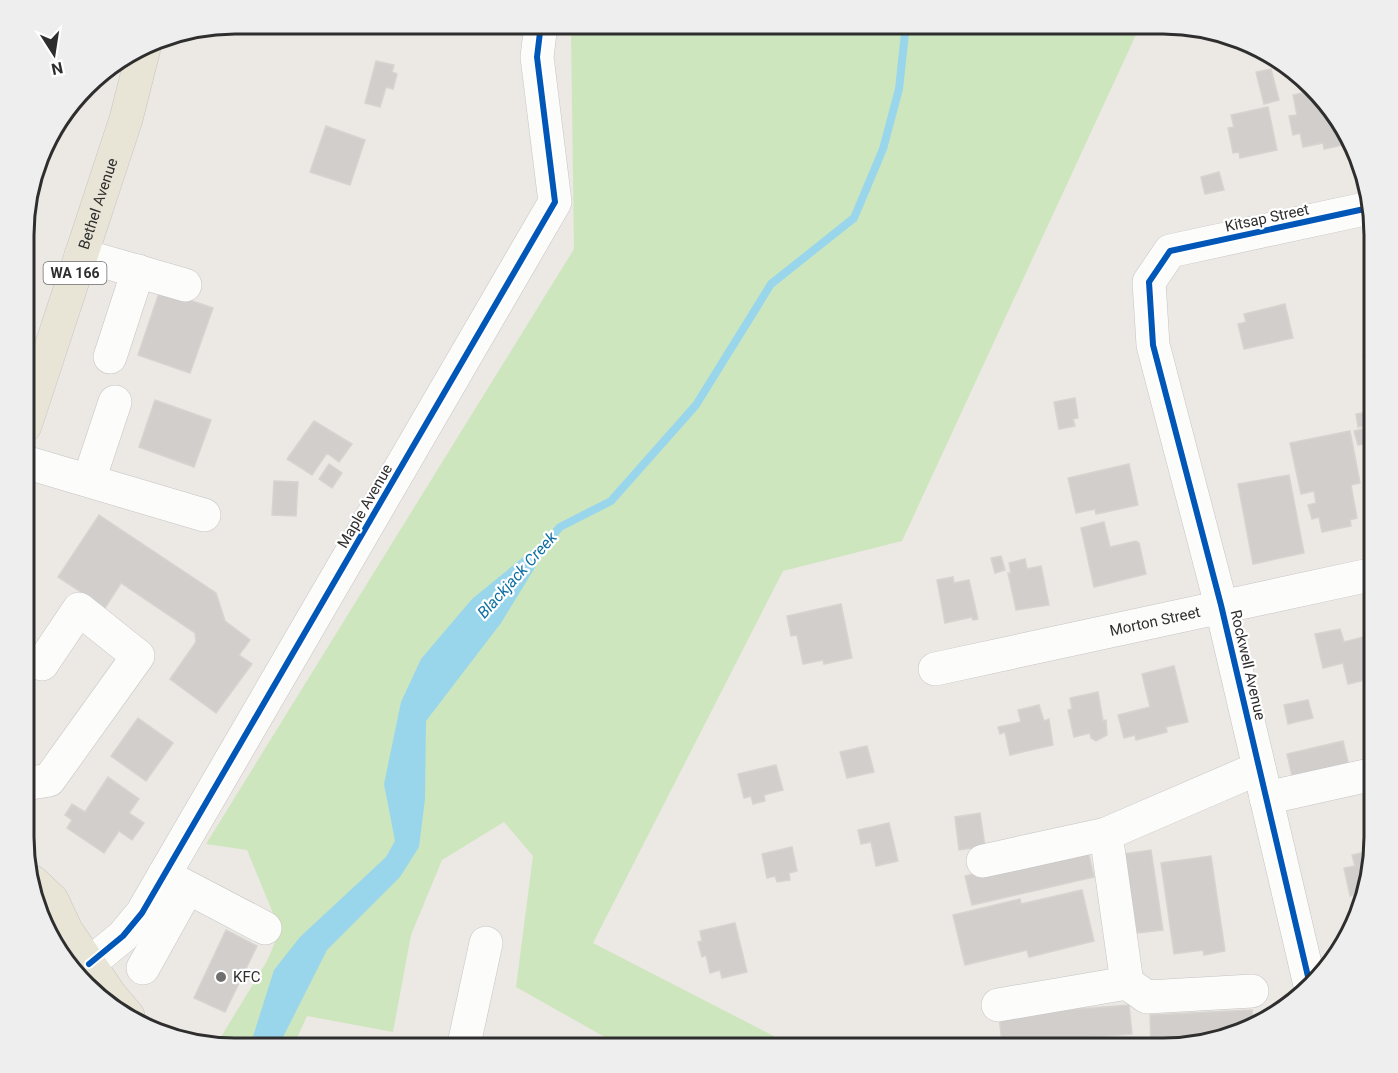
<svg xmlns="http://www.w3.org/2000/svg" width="1398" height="1073" font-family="Roboto,sans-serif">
<rect width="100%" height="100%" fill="#ece8e4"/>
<path fill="#cee6be" d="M575,24H1141L902,541L783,571L593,943L799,1049H626L516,987L533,856L504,822L442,860L411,935L393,1032L307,1016L292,1049L218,1048L221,1037L267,961L280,930L247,850L206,844L574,249L571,34Z"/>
<path fill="#99d6ec" d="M560,527L501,623L426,721L425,799L419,847L400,877L327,950L277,1049H249L274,970L300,937L386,857L395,841L384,784L401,702L421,659L472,599Z"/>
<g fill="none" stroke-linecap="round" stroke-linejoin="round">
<path stroke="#99d6ec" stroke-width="8" d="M553,535L560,527L611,501L696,405L771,284L854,218L883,149L899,89L906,24"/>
</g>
<path fill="#d1cecb" stroke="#d7d4d0" stroke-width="1.5" d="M376,61L394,65L392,72L397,74L393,89L386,87L380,107L365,103Z
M1271,69L1279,100L1264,104L1256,72Z
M1312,91L1346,137L1347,144L1324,149L1323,143L1303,147L1300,133L1293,135L1289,116L1297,115L1293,95Z
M1268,107L1277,150L1240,158L1239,152L1233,153L1228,128L1234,127L1231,115Z
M326,126L365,140L350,185L310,172Z
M1219,172L1224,190L1205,194L1201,177Z
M160,290L213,308L190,373L138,355Z
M1285,304L1293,338L1244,349L1238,324L1246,322L1244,314Z
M1374,354V391H1371L1363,356Z
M1075,398L1078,418L1073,419L1075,426L1059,429L1054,402Z
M155,400L211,420L194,467L139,447Z
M1374,411V424L1358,427L1356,414Z
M314,421L352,444L339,462L327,453L312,475L287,459Z
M1374,426V488L1364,444L1358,445L1354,431Z
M1350,431L1360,483L1351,485L1357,518L1350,520L1351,526L1322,532L1319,517L1312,519L1308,505L1316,503L1314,491L1301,494L1290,443Z
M329,464L342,473L332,488L319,479Z
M1129,464L1138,505L1096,514L1095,509L1076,513L1068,478Z
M1289,475L1304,553L1253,564L1238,484Z
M274,481L298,482L296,516L272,515Z
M99,515L216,593L225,621L250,640L239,655L252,664L216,713L170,679L196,642L195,633L121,583L105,608L58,577Z
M1104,522L1110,547L1136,541L1139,543L1146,574L1094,587L1081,528Z
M1001,556L1005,570L995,573L991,558Z
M1025,559L1027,569L1041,566L1049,605L1016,610L1008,573H1011L1009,563Z
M953,577L954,583L969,580L978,619L973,620L972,617L945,623L937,580Z
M841,604L852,658L824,664L823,660L803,664L797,635L791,636L787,616Z
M1340,629L1344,642L1371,635L1374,638V678L1348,684L1343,663L1323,668L1315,634Z
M1174,666L1188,722L1166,727L1167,732L1136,740L1135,735L1124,738L1118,715L1150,707L1142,674Z
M1098,692L1103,721L1106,720L1107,735L1096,741L1091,738L1090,733L1074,737L1068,710L1072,709L1070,698Z
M1308,700L1313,718L1288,724L1284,705Z
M1039,705L1044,721L1049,719L1053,745L1010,755L1005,732L1000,734L998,727L1021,722L1018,710Z
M138,718L173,743L146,781L111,756Z
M1343,741L1350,770L1294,784L1287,754Z
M867,746L874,772L847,778L840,752Z
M776,765L783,790L764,795L765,801L753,804L751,796L744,798L738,774Z
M108,777L139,799L129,813L144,823L132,840L119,831L104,853L67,828L72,820L65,815L72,804L85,812Z
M980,813L985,846L959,850L955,817Z
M889,823L898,861L876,866L871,842L861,844L858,830Z
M792,847L797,871L789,873L790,880L777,882L775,876L767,878L762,854Z
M1087,847L1094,877L972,905L965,876Z
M1151,850L1163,930L1137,933L1124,854Z
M1374,850L1364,892L1350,896L1344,868L1355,866L1352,855Z
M1211,856L1225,951L1204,955L1203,950L1174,954L1161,863Z
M1082,890L1094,941L1029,957L1027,950L965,965L953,915L1020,899L1021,904Z
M735,923L747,972L722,978L720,970L710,973L706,955L702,957L698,942L702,941L700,931Z
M226,930L257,946L225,1012L194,998Z
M1129,1005L1132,1034L1002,1044L999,1015Z
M1252,1010L1253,1026L1244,1033L1183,1045L1151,1046L1150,1015Z
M994,1045L1061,1046L1060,1049H994Z"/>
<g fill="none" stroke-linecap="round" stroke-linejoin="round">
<defs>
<g id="minor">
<path d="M81,255L185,285"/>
<path d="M110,357L138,271"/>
<path d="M25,462L204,515"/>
<path d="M89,480L115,402"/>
<path id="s1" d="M935,669L1374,574"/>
<path d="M25,784L49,780L138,656L79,609L42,664"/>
<path d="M1266,798L1374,774"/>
<path d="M983,861L1106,834L1259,768"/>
<path d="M164,875L265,928"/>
<path d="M89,964L123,936L142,913L555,202L537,57L541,24"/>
<path d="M143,968L187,889"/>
<path d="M1127,983L1147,997L1252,991"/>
<path d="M1310,985L1221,605L1153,345L1149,282L1170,251L1369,208"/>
<path d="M998,1005L1127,983L1106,834"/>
<path d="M463,1049L486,943"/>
</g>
<g id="major">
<path id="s2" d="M25,426L126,119L144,48"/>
<path d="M33,882L52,900L66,930L111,996L128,1016"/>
</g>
</defs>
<use href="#minor" stroke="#c5c4c5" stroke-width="34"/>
<use href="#major" stroke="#c6c5c4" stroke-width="34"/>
<use href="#minor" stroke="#fcfcfb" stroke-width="33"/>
<use href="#major" stroke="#e8e4d6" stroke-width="33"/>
<defs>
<path id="cycleway" d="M89,964L123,936L142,913L555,202L537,57L541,24
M1310,985L1221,605L1153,345L1149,282L1170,251L1369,208"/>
</defs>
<use href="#cycleway" stroke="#fff" stroke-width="10"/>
<use href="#cycleway" stroke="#0057b8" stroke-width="6"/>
</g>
<circle fill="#706f6e" stroke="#fff" stroke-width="2" cx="221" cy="977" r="6"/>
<g text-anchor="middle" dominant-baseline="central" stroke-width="4.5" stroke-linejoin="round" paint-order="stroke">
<rect fill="#fff" stroke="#6d6d6d" stroke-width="1.5" x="43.5" y="262" width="63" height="22" rx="4.5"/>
<g font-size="14" font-weight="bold" fill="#2e2e2e">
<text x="75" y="273">WA 166</text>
</g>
<g font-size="15" fill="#2e2e2e" stroke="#fff">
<text stroke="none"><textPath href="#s2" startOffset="234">Bethel Avenue</textPath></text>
<text transform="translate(1267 218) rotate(-12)">Kitsap Street</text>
<text transform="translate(365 506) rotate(-60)">Maple Avenue</text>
<text stroke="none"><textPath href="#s1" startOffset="225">Morton Street</textPath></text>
<text transform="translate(1248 665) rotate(77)">Rockwell Avenue</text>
</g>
<g font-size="15" fill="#2e2e2e" stroke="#fff" text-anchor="start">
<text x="233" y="977">KFC</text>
</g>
<g font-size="16" font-style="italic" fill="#0d6fa3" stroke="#fff">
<text transform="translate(517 575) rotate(-48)">Blackjack Creek</text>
</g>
</g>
<path d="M0 0H1398V1073H0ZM235 34H1163A201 201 0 0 1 1364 235V837A201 201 0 0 1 1163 1038H235A201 201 0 0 1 34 837V235A201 201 0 0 1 235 34Z" fill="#eee" fill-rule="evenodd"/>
<path fill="none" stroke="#2e2e2e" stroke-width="3" d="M235 34H1163A201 201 0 0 1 1364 235V837A201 201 0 0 1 1163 1038H235A201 201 0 0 1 34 837V235A201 201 0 0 1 235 34Z"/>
<g transform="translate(54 54) rotate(168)" stroke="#ffffff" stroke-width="4.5" paint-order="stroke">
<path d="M0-4.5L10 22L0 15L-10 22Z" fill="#2e2e2e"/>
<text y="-9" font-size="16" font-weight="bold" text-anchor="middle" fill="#2e2e2e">N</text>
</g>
</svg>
